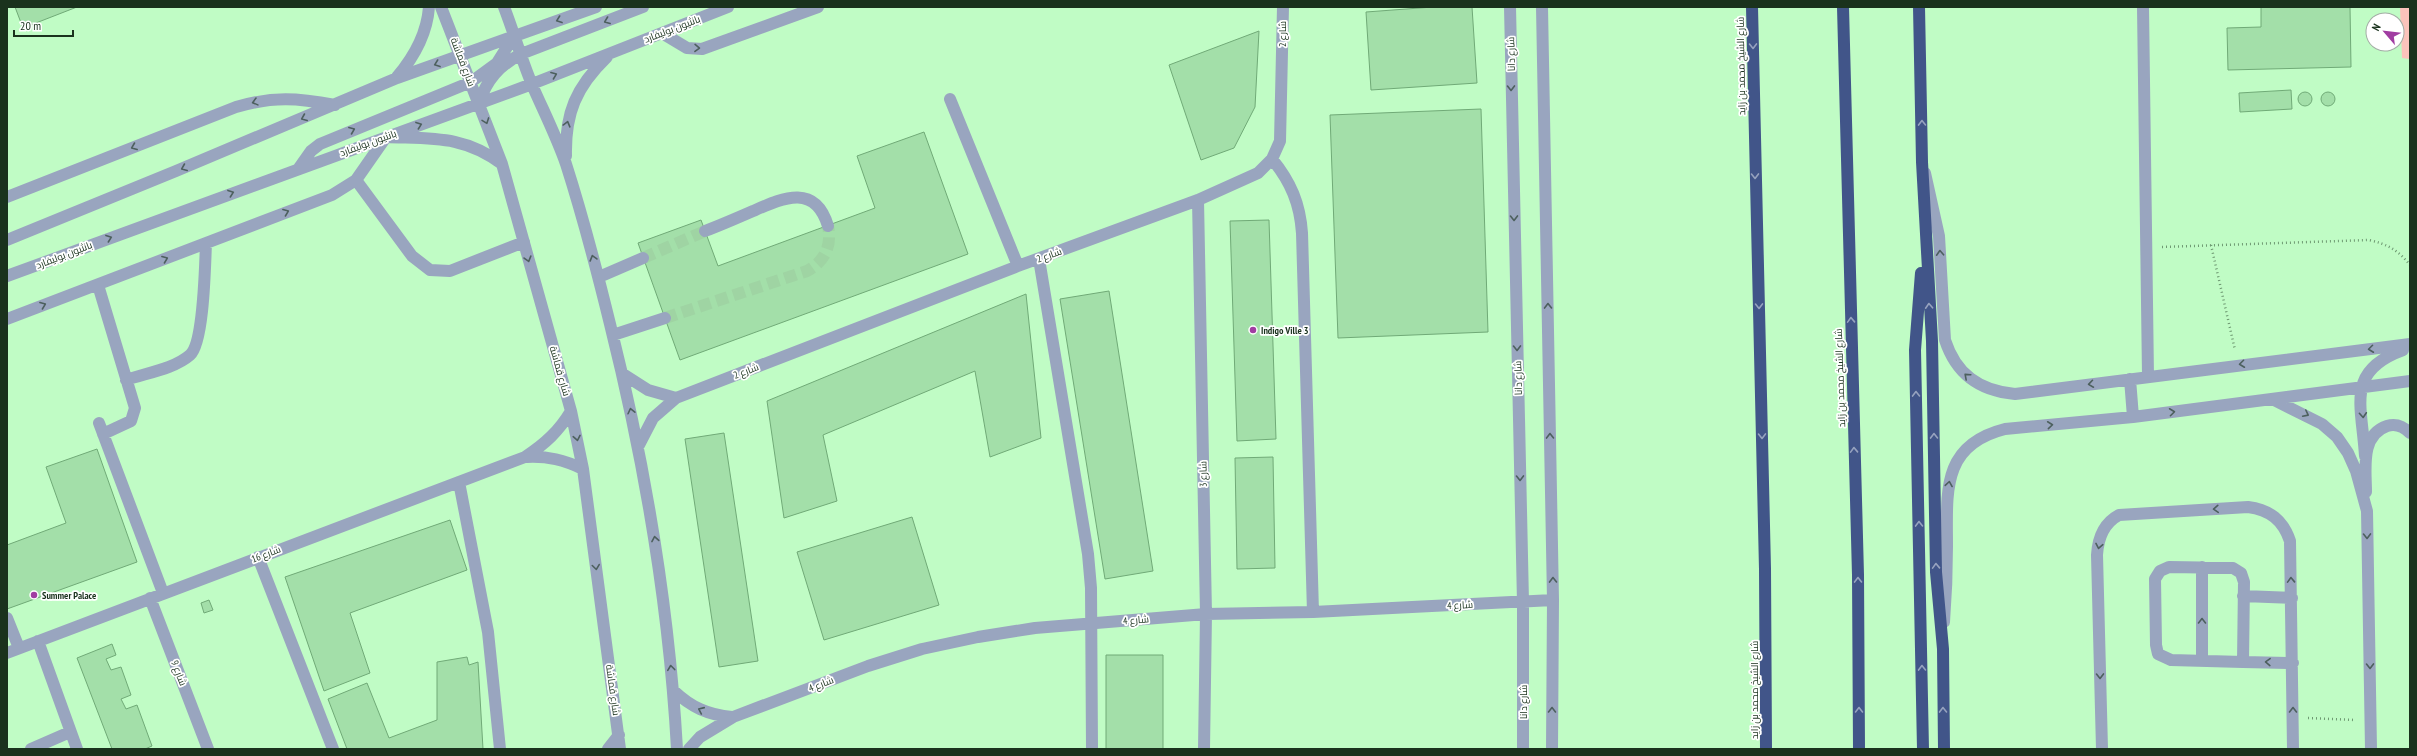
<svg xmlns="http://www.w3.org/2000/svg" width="2417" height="756" font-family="'PT Sans Narrow',Cairo,sans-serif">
<rect width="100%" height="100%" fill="#c0fcc5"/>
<path fill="#fbc3bb" d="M2400,7H2410V70L2409,59L2402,58Z"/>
<path fill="#a3dfa9" stroke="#70aa77" d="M15,7H77L23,28Z
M1433,7H1472L1477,83L1371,90L1366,12Z
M2261,7H2350L2351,67L2228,70L2227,28L2261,27Z
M1259,31L1255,107L1234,148L1201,160L1169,65Z
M2291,90L2292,109L2240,112L2239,93Z
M2298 99a7 7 0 1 1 14 0a7 7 0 1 1-14 0Z
M2321 99a7 7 0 1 1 14 0a7 7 0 1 1-14 0Z
M1481,109L1488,332L1338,338L1330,115Z
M924,132L968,254L680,360L638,243L701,220L718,266L875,208L857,156Z
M1269,220L1276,439L1237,441L1230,221Z
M1109,291L1153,571L1105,579L1060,299Z
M1026,294L1041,438L990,457L975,371L823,435L837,501L784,518L767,401Z
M724,433L758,661L719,667L685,439Z
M97,449L137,562L7,609V545L66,523L46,467Z
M1273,457L1275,568L1237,569L1235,458Z
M912,517L939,605L824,640L797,552Z
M450,520L467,570L350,613L370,673L324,691L285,577Z
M209,600L213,610L204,613L201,603Z
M112,644L116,655L106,659L111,670L121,667L131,695L121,699L126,709L137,705L152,746L145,749H112L77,658Z
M1106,655H1163V749H1106Z
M467,657L469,665L478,662L483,749H347L328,699L367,683L389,738L437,720V662Z"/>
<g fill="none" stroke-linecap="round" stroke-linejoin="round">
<path stroke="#9fd4a3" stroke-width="12" stroke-dasharray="12 6" stroke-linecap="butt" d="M643,258L705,231
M665,318L807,271C825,261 832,246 828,226"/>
<path stroke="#6e9972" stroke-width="2.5" stroke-dasharray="1 3" stroke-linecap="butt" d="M2211,245L2235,350
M2162,247L2369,240C2387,244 2398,250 2410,265
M2308,718L2355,720"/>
<path stroke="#99a5bf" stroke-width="12" d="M441,7L502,164L571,411L583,469L620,749
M504,7C514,33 522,61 533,87C544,112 557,138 566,164C583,217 597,271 610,324C645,464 669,605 677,749
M1510,7L1523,602V749
M1542,7L1553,600L1552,749
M2143,7L2148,376
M662,33L687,48L702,49L818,7
M397,77C414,57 427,34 429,7
M950,99L1018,266
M479,103C487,79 499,66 521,54L643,7
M566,156C565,113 576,87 607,57
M1272,159C1291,182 1300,204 1302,233L1313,612
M299,168L311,151L320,144L471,82L497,63L514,36
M1925,173L1939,236L1945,340C1956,374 1979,391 2015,394L2410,344
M356,180L412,256L430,270L450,271L524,242
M7,197L236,107C273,96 298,98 335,105
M1198,200L1206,614L1204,749
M705,231C721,225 737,218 753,211C783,198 815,183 828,226
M7,240L176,171L397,78L596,7
M1039,259L1088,554L1091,588L1092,749
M7,276L532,84L728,7
M599,277L643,258
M98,285L135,408L131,421L103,434
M7,319L332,195L356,180L386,137C432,139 463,135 502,164
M613,335L665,318
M623,374L648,390L676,398
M2130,379L2133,417
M126,380C146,373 174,369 190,355C204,343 205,264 206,243
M2272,399L2322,424L2337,437L2348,453L2356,471L2367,511L2371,749
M99,423L163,593
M639,445L653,418L676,398L1018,266L1198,200L1258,173L1272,159L1280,141L1283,7
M2365,456C2362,405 2345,371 2403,350
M527,457C548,456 564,460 583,469
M459,482L488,632L500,749
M2366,492C2366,470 2360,435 2387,426C2396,423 2404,427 2410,433
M258,557L333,749
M2169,567L2233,568L2241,573L2244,582L2243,662L2171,660L2158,654L2156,645L2155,579L2160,571Z
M2243,596L2292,598
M150,598L208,749
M7,618L19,648
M1944,622C1946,597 1947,572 1947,546C1947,492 1941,445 2005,429L2133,417L2410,381
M38,641L77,749
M7,653L525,457C545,444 559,431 571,411
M2202,660V567
M2243,662L2293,663
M674,691C691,707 708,715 732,717
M31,749L70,732
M608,749L619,735
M689,749L700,737L733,717L868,666L922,649L978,637L1035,628L1206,614L1313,612L1553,600
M2102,749L2097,555C2098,538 2104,523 2119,515L2248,507C2270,510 2283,520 2290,541L2293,749"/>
<path stroke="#415589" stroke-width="12" d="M1752,7L1765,569L1766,749
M1843,7L1858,575L1859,749
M1919,7L1922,162L1932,341L1936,572L1943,649L1944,749
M1921,273L1915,350L1923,749"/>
</g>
<defs><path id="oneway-chevron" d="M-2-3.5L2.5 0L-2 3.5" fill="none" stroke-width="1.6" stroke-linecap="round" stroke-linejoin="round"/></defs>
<g stroke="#4d605e">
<use href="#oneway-chevron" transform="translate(559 20) rotate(160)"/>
<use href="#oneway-chevron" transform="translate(607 21) rotate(159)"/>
<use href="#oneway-chevron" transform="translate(697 48) rotate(1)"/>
<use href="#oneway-chevron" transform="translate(437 64) rotate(160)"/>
<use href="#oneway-chevron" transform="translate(554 75) rotate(-21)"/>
<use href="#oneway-chevron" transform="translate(1511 88) rotate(89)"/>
<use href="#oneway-chevron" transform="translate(255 102) rotate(165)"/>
<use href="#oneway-chevron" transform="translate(304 118) rotate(157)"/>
<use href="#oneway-chevron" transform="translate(486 121) rotate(70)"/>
<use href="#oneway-chevron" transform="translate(567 124) rotate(-75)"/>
<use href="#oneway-chevron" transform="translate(419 125) rotate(-20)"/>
<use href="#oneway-chevron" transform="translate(352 130) rotate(-22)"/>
<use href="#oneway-chevron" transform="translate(134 147) rotate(158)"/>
<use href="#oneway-chevron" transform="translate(184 168) rotate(157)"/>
<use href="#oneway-chevron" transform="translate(231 193) rotate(-20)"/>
<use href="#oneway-chevron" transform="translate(286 212) rotate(-21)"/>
<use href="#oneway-chevron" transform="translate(1514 218) rotate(89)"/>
<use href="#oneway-chevron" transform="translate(109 238) rotate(-20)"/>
<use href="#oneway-chevron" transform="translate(1940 253) rotate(-93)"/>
<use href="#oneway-chevron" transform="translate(593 258) rotate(-106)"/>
<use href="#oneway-chevron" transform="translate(165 259) rotate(-21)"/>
<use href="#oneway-chevron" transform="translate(528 259) rotate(74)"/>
<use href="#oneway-chevron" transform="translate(43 305) rotate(-21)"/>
<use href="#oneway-chevron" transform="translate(1548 306) rotate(-91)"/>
<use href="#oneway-chevron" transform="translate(1517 348) rotate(89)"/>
<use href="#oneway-chevron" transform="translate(2371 349) rotate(173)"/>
<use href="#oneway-chevron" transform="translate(2242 364) rotate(173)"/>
<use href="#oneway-chevron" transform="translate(1967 376) rotate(-138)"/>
<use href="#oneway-chevron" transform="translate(2091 384) rotate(172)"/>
<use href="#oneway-chevron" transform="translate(631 411) rotate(-103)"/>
<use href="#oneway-chevron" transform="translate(2172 412) rotate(-7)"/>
<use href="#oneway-chevron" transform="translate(2306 414) rotate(27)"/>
<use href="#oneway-chevron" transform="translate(2363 415) rotate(86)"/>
<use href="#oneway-chevron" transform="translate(2050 425) rotate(-6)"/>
<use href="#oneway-chevron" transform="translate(1550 436) rotate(-91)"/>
<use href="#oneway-chevron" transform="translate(577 438) rotate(79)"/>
<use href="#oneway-chevron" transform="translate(1520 478) rotate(89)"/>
<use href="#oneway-chevron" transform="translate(1949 484) rotate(-81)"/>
<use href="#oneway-chevron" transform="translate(2216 509) rotate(176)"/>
<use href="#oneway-chevron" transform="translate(2367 536) rotate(89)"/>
<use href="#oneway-chevron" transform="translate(655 539) rotate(-100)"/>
<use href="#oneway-chevron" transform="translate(2099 546) rotate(101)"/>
<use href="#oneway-chevron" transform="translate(596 567) rotate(82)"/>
<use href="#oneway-chevron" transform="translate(1553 580) rotate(-91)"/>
<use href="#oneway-chevron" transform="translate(2291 580) rotate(-92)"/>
<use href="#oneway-chevron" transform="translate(2202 621) rotate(-90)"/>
<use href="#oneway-chevron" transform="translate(2268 662) rotate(-178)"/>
<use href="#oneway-chevron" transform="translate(2370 666) rotate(89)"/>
<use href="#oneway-chevron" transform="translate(671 668) rotate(-97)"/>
<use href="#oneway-chevron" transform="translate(2100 676) rotate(89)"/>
<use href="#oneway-chevron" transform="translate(701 710) rotate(-156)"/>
<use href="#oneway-chevron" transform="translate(1552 710) rotate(-90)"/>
<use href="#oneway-chevron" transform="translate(2293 710) rotate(-90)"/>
</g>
<g stroke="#96a2be">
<use href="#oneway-chevron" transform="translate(1753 46) rotate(89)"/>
<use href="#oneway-chevron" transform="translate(1922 123) rotate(-91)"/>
<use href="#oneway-chevron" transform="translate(1755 176) rotate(89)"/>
<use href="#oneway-chevron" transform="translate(1759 306) rotate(89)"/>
<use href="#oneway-chevron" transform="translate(1929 306) rotate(-93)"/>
<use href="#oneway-chevron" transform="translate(1851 320) rotate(-92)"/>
<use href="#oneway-chevron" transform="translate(1916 394) rotate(-91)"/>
<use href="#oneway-chevron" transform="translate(1762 436) rotate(89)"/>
<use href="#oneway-chevron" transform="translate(1934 436) rotate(-91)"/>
<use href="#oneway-chevron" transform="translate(1854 450) rotate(-92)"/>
<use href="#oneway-chevron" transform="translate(1919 524) rotate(-91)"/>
<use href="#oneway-chevron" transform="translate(1936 566) rotate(-92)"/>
<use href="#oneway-chevron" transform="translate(1858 580) rotate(-91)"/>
<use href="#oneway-chevron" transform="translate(1922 668) rotate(-91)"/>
<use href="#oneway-chevron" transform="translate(1859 710) rotate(-90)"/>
<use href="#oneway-chevron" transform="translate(1943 710) rotate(-91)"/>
</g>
<g fill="#a13da2" stroke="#fff" stroke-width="1.5">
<circle cx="1253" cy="330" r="4"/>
<circle cx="34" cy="595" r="4"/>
</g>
<g text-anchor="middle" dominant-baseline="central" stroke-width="3.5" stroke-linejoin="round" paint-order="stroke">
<g font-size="10" fill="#1a321d" stroke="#fff">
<text transform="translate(672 29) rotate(-21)">بانثيون بوليفارد</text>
<text transform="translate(1282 34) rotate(-90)">شارع 2</text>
<text transform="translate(1511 54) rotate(-91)">شارع دانا</text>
<text transform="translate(463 62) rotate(69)">شارع قماشة</text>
<text transform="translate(1741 66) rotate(-91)">شارع الشيخ محمد بن زايد</text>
<text transform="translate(368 143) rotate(-20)">بانثيون بوليفارد</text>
<text transform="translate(64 255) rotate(-21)">بانثيون بوليفارد</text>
<text transform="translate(1049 255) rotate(-20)">شارع 2</text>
<text transform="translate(560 371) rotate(74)">شارع قماشة</text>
<text transform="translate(746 371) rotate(-21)">شارع 2</text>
<text transform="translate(1518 378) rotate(-91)">شارع دانا</text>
<text transform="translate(1840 378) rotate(-92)">شارع الشيخ محمد بن زايد</text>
<text transform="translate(1203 474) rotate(-91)">شارع 3</text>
<text transform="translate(266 554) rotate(-21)">شارع 16</text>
<text transform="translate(1460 605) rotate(-3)">شارع 4</text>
<text transform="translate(1136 620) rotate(-5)">شارع 4</text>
<text transform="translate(179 673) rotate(69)">شارع 9</text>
<text transform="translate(821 684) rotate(-22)">شارع 4</text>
<text transform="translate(613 690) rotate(82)">شارع قماشة</text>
<text transform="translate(1754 690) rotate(-90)">شارع الشيخ محمد بن زايد</text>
<text transform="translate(1523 702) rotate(-90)">شارع دانا</text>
</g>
<g font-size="10" font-weight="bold" fill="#1a321d" stroke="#fff" text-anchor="start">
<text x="1261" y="330">Indigo Ville 3</text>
<text x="42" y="595">Summer Palace</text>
</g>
</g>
<rect width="2417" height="756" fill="none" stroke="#1a321d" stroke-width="16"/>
<g transform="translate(2385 32) rotate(298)"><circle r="19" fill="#ffffff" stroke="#a3ada5"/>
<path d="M0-3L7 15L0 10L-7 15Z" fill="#a13da2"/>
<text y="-6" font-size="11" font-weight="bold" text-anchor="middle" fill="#1a321d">N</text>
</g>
<path d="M14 30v6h59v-6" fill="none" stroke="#1a321d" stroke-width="2"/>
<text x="20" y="30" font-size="12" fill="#1a321d" stroke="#ffffff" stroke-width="3" paint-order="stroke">20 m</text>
</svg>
